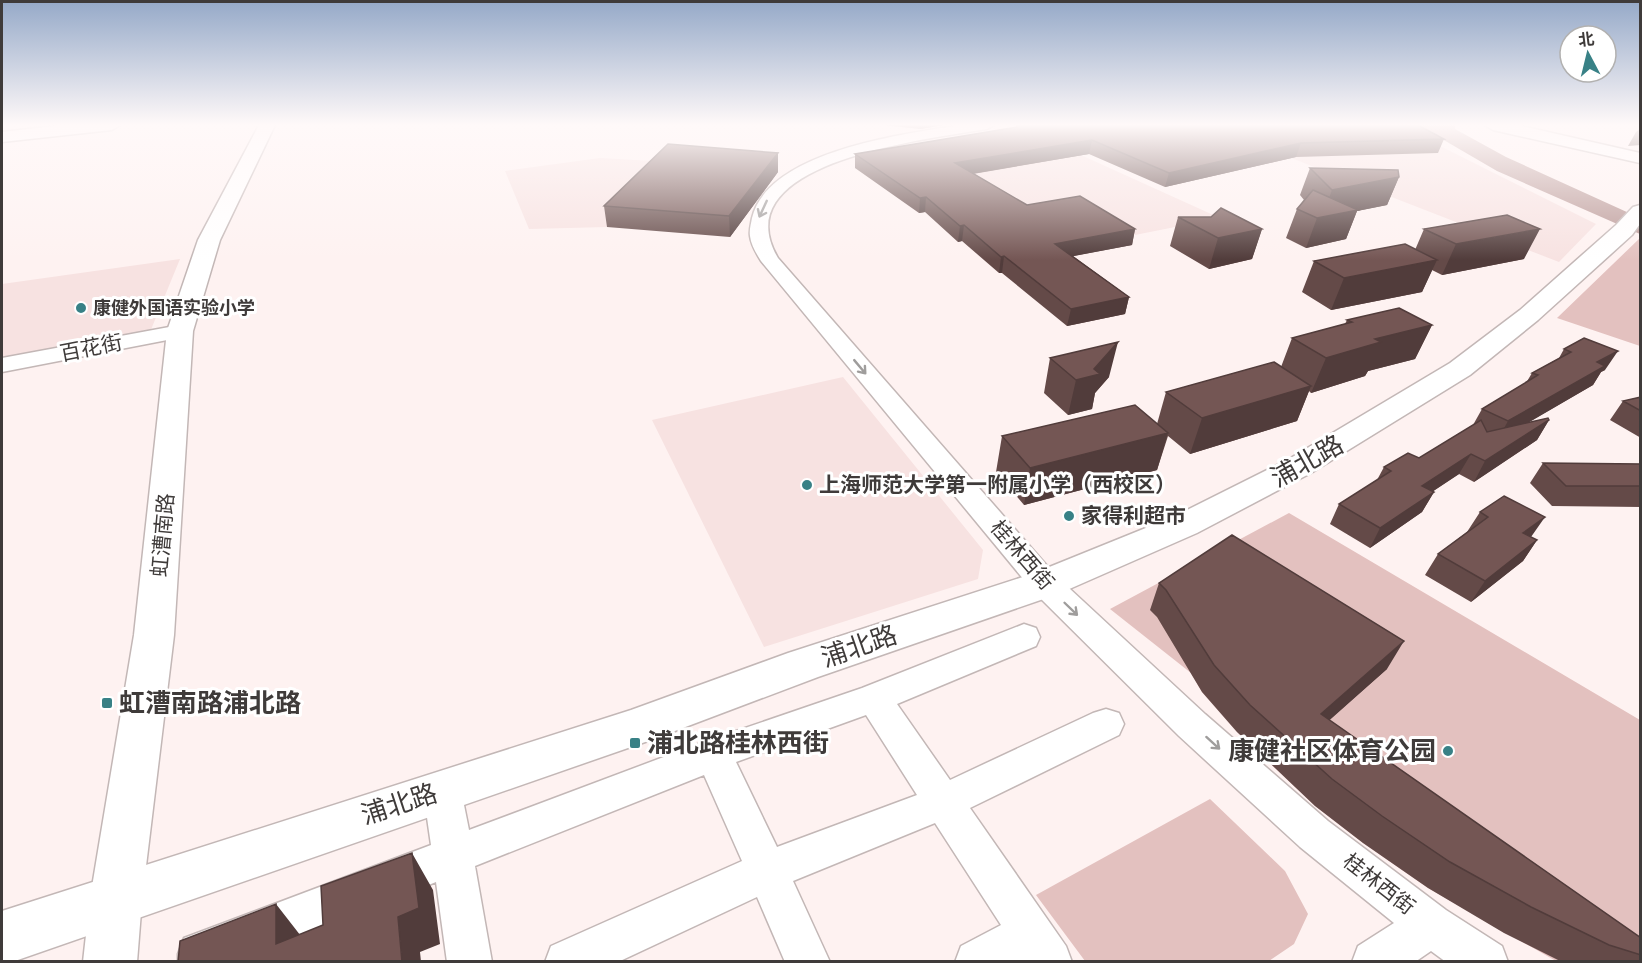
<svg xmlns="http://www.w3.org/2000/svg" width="1642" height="963" font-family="Jost,'Noto Sans SC',sans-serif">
<rect width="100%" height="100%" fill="#fef2f1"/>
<path fill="#f7e2e1" d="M1398,125L1596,224L1559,262L1263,147Z
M1019,127L1220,218L1135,235L1069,199L1021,207L914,146Z
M600,158L670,162L607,227L529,229L505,171Z
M180,259L150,332L2,361V284Z
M843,377L983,550L978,579L764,647L652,420Z"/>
<path fill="#e3c1bf" d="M1640,238V346L1557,318Z
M1289,513L1640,720V961H1556L1428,888L1363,843L1315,806L1237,732L1202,692L1191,673L1110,609Z
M1210,799L1285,871L1308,914L1294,944L1269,961H1085L1036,895Z"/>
<path fill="#ba9997" d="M1418,125H1455V129L1506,157L1640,218V234L1497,171Z"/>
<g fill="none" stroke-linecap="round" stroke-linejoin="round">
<defs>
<path id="minor" d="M961,125H994L987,129C930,139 721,161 778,258L1056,576L1205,714L1328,821L1446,910L1502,946L1508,962H1446L1431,951L1415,962H1352L1358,946L1394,923L1300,847L1179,736L1034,592L761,261C756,253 751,245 750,236C749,230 751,224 752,218C768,151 904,134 961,125Z
M180,325L188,326L191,331L188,336L2,372V358Z
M1024,624L1036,628L1040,637L1036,646L897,704L950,780L1093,713L1106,709L1119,713L1124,724L1119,735L970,808L1066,946L1072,962H955L961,946L1001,925L935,823L793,881L830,962H785L757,897L618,962H545L551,946L742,861L704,775L475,866L492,962H447L436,882L237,962H178V954L184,938L431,845L423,790L428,778L442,773L456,778L461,790L469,830L701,743L862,688ZM866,715L917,795L777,847L736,762Z"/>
<path id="tertiary" d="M63,125H120L112,130L2,142V132Z
M1640,205V224L1632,235L1538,320L1470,375L1311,473L1197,533L1058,594L818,677L651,740L12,962H2V911L631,710L788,653L1032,574L1173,517L1289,459L1450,363L1520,310L1616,225L1633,207Z"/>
<path id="secondary" d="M259,125H275L220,240L193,331L174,635L142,899L137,962H83L90,899L134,635L167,331L198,240Z
M1485,125H1517L1640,153V163L1493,130Z"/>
</defs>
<use href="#minor" stroke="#c3b7b6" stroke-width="3"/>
<use href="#tertiary" stroke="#c3b7b6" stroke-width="3"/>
<use href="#secondary" stroke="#c3b7b6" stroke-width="3"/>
<use href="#minor" fill="#fff" fill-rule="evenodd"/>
<use href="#tertiary" fill="#fff" fill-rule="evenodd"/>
<use href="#secondary" fill="#fff" fill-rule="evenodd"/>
</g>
<path fill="#644a48" d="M882,125H944L920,129Z
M1017,125L1444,139L1438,153L1296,157L1165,187L1089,154L973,174L1027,205L1135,229L1132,245L1073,256L1129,297L1125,314L1067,326L1002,273H999L962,241L958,242L925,212L919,213L855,168V154L1017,127Z
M1641,128V145L1628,146L1636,132Z
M1310,168L1399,177L1387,205L1357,211L1346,239L1306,248L1286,238L1297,209L1304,200L1300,195Z
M778,172L730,237L607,227L604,206Z
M1178,217L1262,229L1252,259L1209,269L1170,246Z
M1424,229L1524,259L1442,275L1432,270L1422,292L1331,310L1302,292L1314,261L1415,250Z
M1347,320L1432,325L1415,359L1368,371L1365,376L1311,393L1309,391L1297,421L1190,454L1168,436L1157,470L1024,505L996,472L1002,436L1157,424L1166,392L1281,367L1292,338L1345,324Z
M1584,338L1605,370L1601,372L1593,385L1527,423L1549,420L1537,440L1474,482L1459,474L1433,491L1434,492L1422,512L1370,548L1330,524L1339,504L1377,480L1384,467L1419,458L1473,425L1482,409L1526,383L1532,373L1559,358L1564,349Z
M1050,358L1109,377L1095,393L1092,409L1068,415L1044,393Z
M1641,397V438L1610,420L1623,401Z
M1543,463L1641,464V507L1552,506L1530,483Z
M1480,512L1537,540L1523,561L1471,602L1425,575L1438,554L1467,532Z
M1159,583L1387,669L1329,720L1641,938V962H1562L1504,933L1428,888L1363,843L1315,806L1237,732L1202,692L1157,617L1150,610Z"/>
<path fill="#513c3b" d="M920,125H944L920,129Z
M1092,140L1089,154L953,177L955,163Z
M1301,143L1296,157L1165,187L1169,173Z
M778,153V172L730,237L729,216Z
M1399,177L1387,205L1357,211L1346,239L1306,248L1317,218L1322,217L1332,190Z
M926,197L925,212L919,213L920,198Z
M964,225L962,241L958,242L960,226Z
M1135,229L1132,245L1053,260L1055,244Z
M1262,229L1252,259L1209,269L1218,238Z
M1540,229L1524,259L1442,275L1456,244Z
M1004,256L1002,273H999L1001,257Z
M1437,260L1422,292L1331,310L1344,278Z
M1129,297L1125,314L1067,326L1071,309Z
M1432,325L1415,359L1368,371L1365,376L1311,393L1326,358L1375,339Z
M1118,342L1109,377L1095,393L1092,409L1068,415L1076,380L1094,369Z
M1618,351L1605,370L1601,372L1593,385L1497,441L1508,421L1597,362Z
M1311,386L1297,421L1190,454L1202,418Z
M1549,420L1537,440L1474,482L1485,461Z
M1168,433L1157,470L1024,505L1030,468Z
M1471,454L1459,474L1411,506L1422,486Z
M1434,492L1422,512L1370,548L1380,528Z
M1545,517L1531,537L1523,533Z
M1537,540L1523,561L1471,602L1485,581Z
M1404,641L1387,669L1305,742L1321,714Z
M412,853L433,890L440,944L420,952L421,962H402L398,917Z
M276,904L304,940L276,944Z"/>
<path fill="#745654" stroke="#513c3b" stroke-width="1.5" d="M1017,125H1418L1444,139L1301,143L1169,173L1092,140L955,163L1027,205L1080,196L1135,229L1055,244L1129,297L1071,309L1004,256L1001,257L964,225L960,226L926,197L920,198L855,154L1017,127Z
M668,144L778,153L729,216L604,206Z
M1310,168L1398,170L1399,177L1332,190Z
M1313,190L1358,210L1317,218L1297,209Z
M1221,208L1262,229L1218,238L1178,217H1211Z
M1507,215L1540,229L1456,244L1424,229Z
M1405,244L1437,260L1344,278L1314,261Z
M1399,308L1432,325L1375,339L1381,342L1326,358L1292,338L1352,322L1347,320Z
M1584,338L1618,351L1597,362L1605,366L1508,421L1482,409L1538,375L1532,373L1571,352L1564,349Z
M1118,342L1094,369L1100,374L1076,380L1050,358Z
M1274,362L1311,386L1202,418L1166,392Z
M1641,397V411L1623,401Z
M1135,405L1168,433L1030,468L1002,436Z
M1548,418L1549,420L1485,461L1471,454L1422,486L1434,492L1380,528L1339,504L1391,471L1384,467L1408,453L1419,458L1481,420L1487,432Z
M1543,463L1641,464V486H1566Z
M1504,496L1545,517L1523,533L1537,540L1485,581L1438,554L1488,517L1480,512Z
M1232,535L1404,641L1321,714L1641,938V955L1609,945L1531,907L1450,862L1382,816L1332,779L1250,705L1214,665L1166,590L1159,583Z
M412,853L419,908L398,917L402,962H178L180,941L276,904V944L323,925L321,886Z"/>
<defs><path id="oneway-shaft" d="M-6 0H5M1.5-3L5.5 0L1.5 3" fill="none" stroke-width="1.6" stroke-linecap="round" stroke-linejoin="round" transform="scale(1.5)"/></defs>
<g stroke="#9f9d9c">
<use href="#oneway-shaft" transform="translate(763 209) rotate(115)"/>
<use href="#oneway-shaft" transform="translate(860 367) rotate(50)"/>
<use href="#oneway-shaft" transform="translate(1071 609) rotate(44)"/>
<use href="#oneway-shaft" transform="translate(1213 743) rotate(42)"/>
</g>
<linearGradient id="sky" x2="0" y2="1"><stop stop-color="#95a9c8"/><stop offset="0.48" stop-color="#fff9f9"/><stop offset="1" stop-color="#fff9f9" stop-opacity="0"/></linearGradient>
<rect width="1642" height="260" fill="url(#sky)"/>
<g fill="#388186" stroke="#fff" stroke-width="2">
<circle cx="81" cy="308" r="6"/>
<circle cx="807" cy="485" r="6"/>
<circle cx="1069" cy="516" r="6"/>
<rect x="101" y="697" width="12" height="12" rx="3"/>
<rect x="629" y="737" width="12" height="12" rx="3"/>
<circle cx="1448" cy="751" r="6"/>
</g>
<g text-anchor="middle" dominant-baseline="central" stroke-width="6" stroke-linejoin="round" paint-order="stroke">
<g font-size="18" font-weight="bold" fill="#3f3b3a" stroke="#fff" text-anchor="start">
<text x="93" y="308">康健外国语实验小学</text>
</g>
<g font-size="21" fill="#3f3b3a" stroke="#fff">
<text transform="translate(91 348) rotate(-11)">百花街</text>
<text transform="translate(163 535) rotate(-85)">虹漕南路</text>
<text transform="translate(1022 555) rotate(49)">桂林西街</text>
<text transform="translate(1379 884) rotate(38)">桂林西街</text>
</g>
<g font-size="21" font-weight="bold" fill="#3f3b3a" stroke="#fff" text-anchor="start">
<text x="819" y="485">上海师范大学第一附属小学（西校区）</text>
<text x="1081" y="516">家得利超市</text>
</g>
<g font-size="26" fill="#3f3b3a" stroke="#fff">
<text transform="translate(1307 461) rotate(-29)">浦北路</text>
<text transform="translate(859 646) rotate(-19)">浦北路</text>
<text transform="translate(399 804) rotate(-18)">浦北路</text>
</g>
<g font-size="26" font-weight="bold" fill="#3f3b3a" stroke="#fff" text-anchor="start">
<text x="119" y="703">虹漕南路浦北路</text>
<text x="647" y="743">浦北路桂林西街</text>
<text x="1436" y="751" text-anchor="end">康健社区体育公园</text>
</g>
</g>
<rect width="1642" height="963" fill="none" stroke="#3f3b3a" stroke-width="6"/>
<g transform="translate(1588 54) rotate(353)"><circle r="28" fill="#ffffff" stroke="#b2b1b0" stroke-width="1.5"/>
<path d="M0-4.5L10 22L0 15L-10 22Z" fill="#388186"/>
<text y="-9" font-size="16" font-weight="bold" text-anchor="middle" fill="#3f3b3a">北</text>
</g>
</svg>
